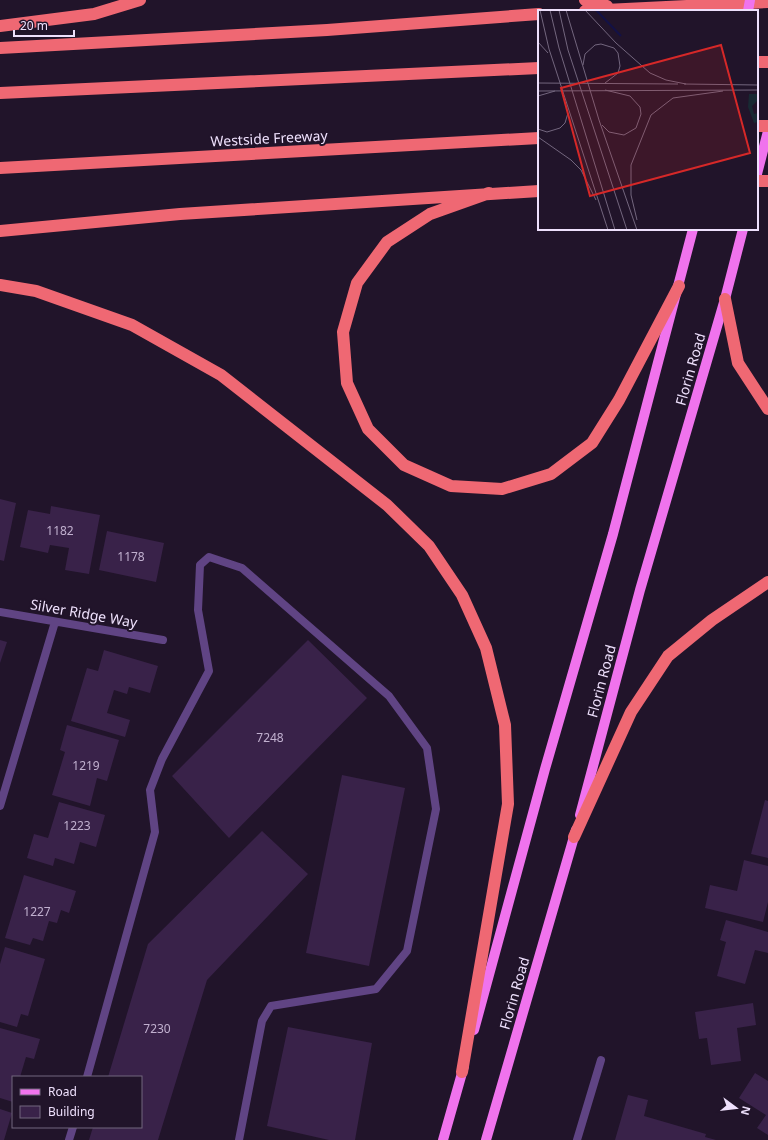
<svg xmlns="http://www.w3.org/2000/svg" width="768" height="1140" font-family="'Noto Sans',sans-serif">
<rect width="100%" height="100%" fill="#21142a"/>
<path fill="#392249" d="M0,499L16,503L4,561L0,560Z
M51,506L100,515L89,574L65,570L69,548L50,545L48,553L20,547L28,510L50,514Z
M107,531L164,543L156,582L99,570Z
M0,640L7,642L0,663Z
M308,640L367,698L229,838L172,776Z
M104,650L158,666L150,693L129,687L127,694L114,690L107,713L130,720L125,737L71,721L87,668L98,671Z
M67,725L119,740L107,781L97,778L90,806L52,795L65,752L60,750Z
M342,775L405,788L369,966L306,953Z
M765,800L768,801V858L751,854Z
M59,802L105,815L96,847L80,842L74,864L55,858L53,866L27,858L34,834L48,838Z
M262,831L308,874L207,980L158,1140H89L93,1127H141V1077H108L148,944Z
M744,860L768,866V902L763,922L705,908L710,885L737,891Z
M24,875L76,891L69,913L61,910L57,923L49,921L43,941L33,938L30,945L5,938Z
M726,920L768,932V953L755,950L745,984L717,976L726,942L720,940Z
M5,947L45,959L28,1016L21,1014L17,1027L0,1022V964Z
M753,1003L756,1025L737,1028L741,1061L711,1065L707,1038L699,1039L695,1012Z
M288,1027L372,1043L355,1140H329L267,1126Z
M0,1028L40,1039L34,1059L26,1057L20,1077H13V1102L0,1098Z
M755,1073L768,1081V1135L757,1128L766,1115L739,1098Z
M628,1095L648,1100L644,1116L706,1134L705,1137L716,1140H615Z
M0,1109L12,1113L4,1140H0Z"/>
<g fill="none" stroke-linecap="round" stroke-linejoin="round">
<path stroke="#604484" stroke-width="8" d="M87,1077L155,832L150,790L162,759L209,671L198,610L200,565L209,557L242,568L389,696L427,748L436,809L407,951L376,989L271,1006L262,1021L239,1140
M69,1140L73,1127
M577,1140L601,1060"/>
<path stroke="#604484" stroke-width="8" d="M0,612L163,640
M0,806L55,622"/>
<path stroke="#f073ed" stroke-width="10" d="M757,174L768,131
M580,815L640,590L725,299L743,229
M474,1030L545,769L613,534L693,229
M443,1140L464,1066
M486,1140L576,830"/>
<path stroke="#ef6873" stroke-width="12" d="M585,0L607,6
M585,11L768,2
M0,26L94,14L140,0
M0,48L327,30L539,14
M757,62H768
M0,93L539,68
M757,126H768
M0,168L539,138
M757,181H768
M489,193L430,214L387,242L357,283L343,332L347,383L368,429L404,465L451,486L502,489L551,474L592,443L619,400L679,286
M0,231L180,214L539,191
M0,285L36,291L132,325L221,375L387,505L429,546L462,595L486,648L505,725L508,804L462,1072
M725,299L738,363L768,409
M574,837L631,712L668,656L712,620L768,582"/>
<path stroke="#f073ed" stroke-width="10" d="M748,11L750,0"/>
</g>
<g text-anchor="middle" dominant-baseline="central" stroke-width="4" stroke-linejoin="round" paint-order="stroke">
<g font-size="12" fill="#c1b0cf">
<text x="60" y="530">1182</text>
<text x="131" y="556">1178</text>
<text x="270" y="737">7248</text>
<text x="86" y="765">1219</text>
<text x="77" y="825">1223</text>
<text x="37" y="911">1227</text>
<text x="157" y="1028">7230</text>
</g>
<g font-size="14" fill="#eee0fc" stroke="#21142a">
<text transform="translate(269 138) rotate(-3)">Westside Freeway</text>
<text transform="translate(690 369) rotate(-74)">Florin Road</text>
<text transform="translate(84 613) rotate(10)">Silver Ridge Way</text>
<text transform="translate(601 681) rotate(-75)">Florin Road</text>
<text transform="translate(514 993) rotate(-74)">Florin Road</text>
</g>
</g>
<g transform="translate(538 10)">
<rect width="220" height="220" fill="#21142a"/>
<path d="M211,84H220V90L214,96L216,104L220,103V112L216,113L210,97Z" fill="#182933"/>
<path fill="none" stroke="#131146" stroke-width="2" d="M58,0L83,26"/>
<path fill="none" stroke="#73667e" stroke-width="1" d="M2,0L11,39L70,220M12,0L21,38L77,220M21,0L30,40L89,220M28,0L61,110L99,220M47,0L78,33L112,63L128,70L148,74M0,32L10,43M45,55L47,44L57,35L63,34L76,38L80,43L82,56L80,63L67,73M0,73L140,74M146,74L220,75M0,81L220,80M0,86L17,81M64,115L71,122L86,125L98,118L103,104L102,97L92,86L67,80M0,119L9,122L22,118L27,113L30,103M0,127L33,150L43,160L58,190M99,210L93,185V155L113,105L135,88L185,81"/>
<path fill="#d62828" fill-opacity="0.15" stroke="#d62828" stroke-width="2" d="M183,35L212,143L52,186L23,78Z"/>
<rect width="220" height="220" fill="none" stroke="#eee0fc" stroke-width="2"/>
</g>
<rect x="12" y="1076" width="130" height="52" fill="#21142a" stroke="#73667e"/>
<rect x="20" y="1089" width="20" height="6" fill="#f073ed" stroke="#73667e"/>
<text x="48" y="1096" font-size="12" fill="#eee0fc">Road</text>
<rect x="20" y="1106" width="20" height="12" fill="#392249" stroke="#73667e"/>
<text x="48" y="1116" font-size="12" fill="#eee0fc">Building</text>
<g transform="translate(736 1108) rotate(105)" stroke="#21142a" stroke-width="3" paint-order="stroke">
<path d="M0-3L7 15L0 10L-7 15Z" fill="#eee0fc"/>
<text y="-6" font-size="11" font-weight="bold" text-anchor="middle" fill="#eee0fc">N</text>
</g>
<path d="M14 30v6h60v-6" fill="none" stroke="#eee0fc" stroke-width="2"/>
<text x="20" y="30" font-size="12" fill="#eee0fc" stroke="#21142a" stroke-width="3" paint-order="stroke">20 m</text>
</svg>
